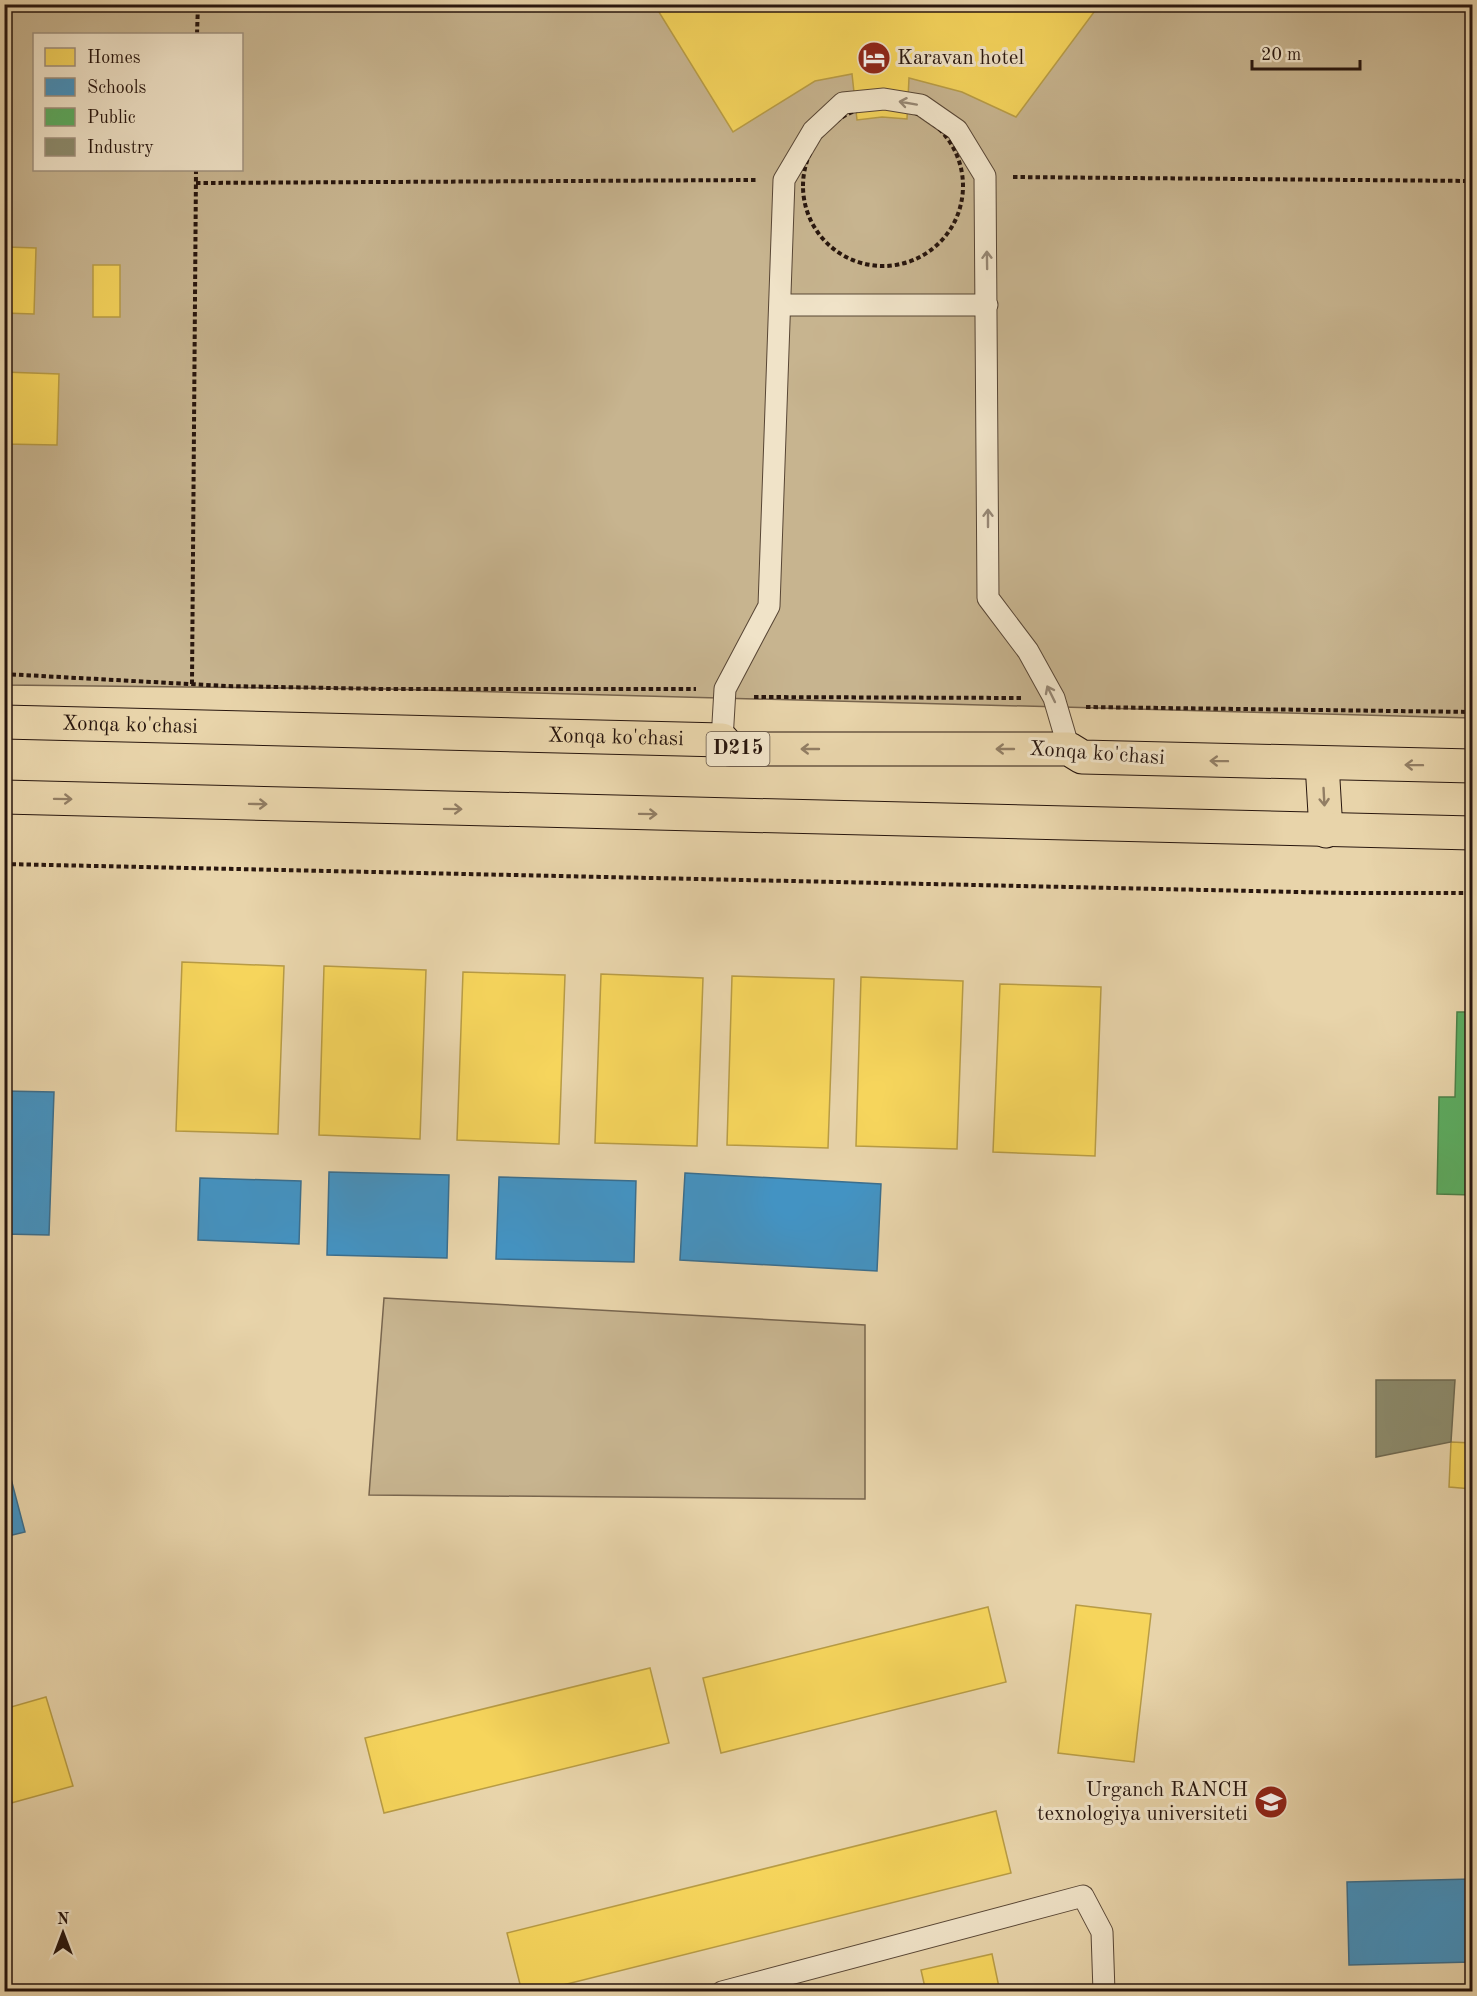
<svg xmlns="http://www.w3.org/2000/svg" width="1477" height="1996" font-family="'Old Standard TT',serif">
<rect width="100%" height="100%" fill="#e8d4aa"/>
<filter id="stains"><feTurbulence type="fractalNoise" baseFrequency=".00333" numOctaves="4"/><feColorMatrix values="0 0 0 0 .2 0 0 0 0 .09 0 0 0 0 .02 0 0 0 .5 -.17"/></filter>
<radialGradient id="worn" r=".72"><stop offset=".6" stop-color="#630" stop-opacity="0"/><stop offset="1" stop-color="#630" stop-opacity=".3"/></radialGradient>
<path fill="#c7b48f" stroke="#78654e" stroke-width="1.5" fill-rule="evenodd" d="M5,5H1472V718L384,689L5,685ZM34,34H242V170H34Z
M384,1298L865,1325V1499L369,1495Z"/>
<path fill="#f6d55c" stroke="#b89c45" stroke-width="1.5" d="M654,4H1100L1016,117L962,92L909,78L907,119L882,117L857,120L852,74L815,81L733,132Z
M7,247L36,248L34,314L4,313Z
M93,265H120V317H93Z
M4,372L59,374L57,445L4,444Z
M182,962L284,966L278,1134L176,1131Z
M324,966L426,970L420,1139L319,1135Z
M463,972L565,975L559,1144L457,1140Z
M601,974L703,978L697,1146L595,1143Z
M732,976L834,979L828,1148L727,1145Z
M861,977L963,981L957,1149L856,1146Z
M1000,984L1101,987L1095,1156L993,1152Z
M1451,1442L1472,1443V1489L1449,1487Z
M1076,1605L1151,1614L1134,1762L1058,1753Z
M988,1607L1006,1682L721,1753L703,1678Z
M650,1668L669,1743L384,1813L365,1738Z
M46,1697L73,1786L4,1805V1709Z
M996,1811L1011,1873L535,1992H522L507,1933Z
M992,1954L1000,1992H926L921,1970Z"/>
<path fill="#4393c3" stroke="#3b6e8d" stroke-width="1.5" d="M4,1091L54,1092L49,1235L4,1234Z
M329,1172L449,1175L447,1258L327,1255Z
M685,1173L881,1184L877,1271L680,1260Z
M499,1177L636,1181L634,1262L496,1259Z
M200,1178L301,1181L299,1244L198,1240Z
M5,1456L25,1532L4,1537V1457Z
M1472,1879V1962L1349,1965L1347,1882Z"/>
<path fill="#5aae61" stroke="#4b8048" stroke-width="1.5" d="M1457,1012H1472V1195L1437,1194L1439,1097H1455Z"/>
<path fill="#8c8c6e" stroke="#6e6951" stroke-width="1.5" d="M1376,1380H1455L1451,1442L1376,1457Z"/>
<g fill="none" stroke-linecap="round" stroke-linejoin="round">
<defs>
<path id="lane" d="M780,305H987
M722,740L725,689L769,606L784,180L813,131L843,103L884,99L921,105L957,130L985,176L988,598L1028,651L1054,698L1069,749
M722,1992L1083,1896L1102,1932L1104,1992"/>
<g id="primary">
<path id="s1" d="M4,722L722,740L730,749H1069L1082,757L1472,766"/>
<path d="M1322,763L1326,831"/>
<path d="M4,797L1472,833"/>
</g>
</defs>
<use href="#lane" stroke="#584635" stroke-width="23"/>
<use href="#primary" stroke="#28160e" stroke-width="35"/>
<path stroke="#28160e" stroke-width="4" stroke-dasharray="4.5 3" stroke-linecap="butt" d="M197,34L198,4
M803 186a80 80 0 1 1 160 0a80 80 0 1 1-160 0Z
M1013,177L1472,181
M196,183L756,180
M4,674L226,686L384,689H696
M192,684L196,170
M754,697L1023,698
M1086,707L1472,712
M4,864L1345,893H1472"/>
<use href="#lane" stroke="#f0e3c8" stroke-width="21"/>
<use href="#primary" stroke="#e8d4aa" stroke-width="33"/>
</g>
<defs><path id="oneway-shaft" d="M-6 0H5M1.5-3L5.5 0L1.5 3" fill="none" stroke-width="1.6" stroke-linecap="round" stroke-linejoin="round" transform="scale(1.5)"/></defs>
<g stroke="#968774">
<use href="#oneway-shaft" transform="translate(908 103) rotate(-170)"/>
<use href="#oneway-shaft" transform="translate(987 260) rotate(-91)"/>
<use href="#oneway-shaft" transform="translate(988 518) rotate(-90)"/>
<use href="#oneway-shaft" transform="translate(1051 694) rotate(-116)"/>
</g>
<g stroke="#927e64">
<use href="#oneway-shaft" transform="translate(810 749) rotate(-180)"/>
<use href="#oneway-shaft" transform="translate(1005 749) rotate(-180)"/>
<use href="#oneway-shaft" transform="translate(1219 761) rotate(-179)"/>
<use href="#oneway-shaft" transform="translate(1414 765) rotate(-179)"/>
<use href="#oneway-shaft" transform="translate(1324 797) rotate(87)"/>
<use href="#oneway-shaft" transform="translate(63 799) rotate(1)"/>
<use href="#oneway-shaft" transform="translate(258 804) rotate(1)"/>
<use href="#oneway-shaft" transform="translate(453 809) rotate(1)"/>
<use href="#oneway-shaft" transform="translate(648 814) rotate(1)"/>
</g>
<defs>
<symbol id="hotel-disc" viewBox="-11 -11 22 22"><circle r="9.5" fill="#8f2418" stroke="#f0e3c8"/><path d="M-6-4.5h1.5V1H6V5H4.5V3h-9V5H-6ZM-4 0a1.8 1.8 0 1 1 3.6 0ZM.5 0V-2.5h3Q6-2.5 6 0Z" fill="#fff"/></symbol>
<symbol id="university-disc" viewBox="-11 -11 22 22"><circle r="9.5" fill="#8f2418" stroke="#f0e3c8"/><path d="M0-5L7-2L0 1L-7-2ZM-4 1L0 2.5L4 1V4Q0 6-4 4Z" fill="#fff"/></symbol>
</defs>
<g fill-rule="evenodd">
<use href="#hotel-disc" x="855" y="39" width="38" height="38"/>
<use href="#university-disc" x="1252" y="1783" width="38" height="38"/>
</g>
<g text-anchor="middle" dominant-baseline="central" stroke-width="6" stroke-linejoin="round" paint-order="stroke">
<rect fill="#f0e3c8" stroke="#645446" stroke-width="1.5" x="706.5" y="732" width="63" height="34" rx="4.5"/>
<g font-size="20" font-weight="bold" fill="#28160e">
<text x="738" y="749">D215</text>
</g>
<g font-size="21" fill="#28160e" stroke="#f0e3c8" text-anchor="start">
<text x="897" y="58">Karavan hotel</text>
<text x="1248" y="1790" text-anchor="end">Urganch RANCH<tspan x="1248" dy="24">texnologiya universiteti</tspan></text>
</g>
<g font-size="21" fill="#28160e" stroke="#f0e3c8">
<text stroke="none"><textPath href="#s1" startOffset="126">Xonqa ko'chasi</textPath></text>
<text stroke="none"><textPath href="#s1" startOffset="612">Xonqa ko'chasi</textPath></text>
<text transform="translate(1097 754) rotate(4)">Xonqa ko'chasi</text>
</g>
</g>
<rect width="1477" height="1996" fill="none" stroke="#e8d4aa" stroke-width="24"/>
<rect x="6" y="6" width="1465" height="1984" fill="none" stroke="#28160e" stroke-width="3"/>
<rect x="12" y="12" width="1453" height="1972" fill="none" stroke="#28160e" stroke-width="1.5"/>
<rect x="33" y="33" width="210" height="138" fill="#f0e3c8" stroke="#a0917e" stroke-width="1.5"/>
<rect x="45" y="48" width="30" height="18" fill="#f6d55c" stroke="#a0917e" stroke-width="1.5"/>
<text x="87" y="63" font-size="18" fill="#28160e">Homes</text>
<rect x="45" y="78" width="30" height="18" fill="#4393c3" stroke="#a0917e" stroke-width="1.5"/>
<text x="87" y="93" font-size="18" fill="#28160e">Schools</text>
<rect x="45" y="108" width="30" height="18" fill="#5aae61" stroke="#a0917e" stroke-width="1.5"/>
<text x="87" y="123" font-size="18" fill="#28160e">Public</text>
<rect x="45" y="138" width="30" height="18" fill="#8c8c6e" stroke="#a0917e" stroke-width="1.5"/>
<text x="87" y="153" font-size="18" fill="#28160e">Industry</text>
<g transform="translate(63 1933)" stroke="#f0e3c8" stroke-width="4.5" paint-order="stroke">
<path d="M0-4.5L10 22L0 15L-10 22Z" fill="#28160e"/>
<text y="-9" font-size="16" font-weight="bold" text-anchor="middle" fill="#28160e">N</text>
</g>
<path d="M1252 60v9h108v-9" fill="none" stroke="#28160e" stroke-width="3"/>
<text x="1261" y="60" font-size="18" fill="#28160e" stroke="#f0e3c8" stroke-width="4.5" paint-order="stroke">20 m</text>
<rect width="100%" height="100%" filter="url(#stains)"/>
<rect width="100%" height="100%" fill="url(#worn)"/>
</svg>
